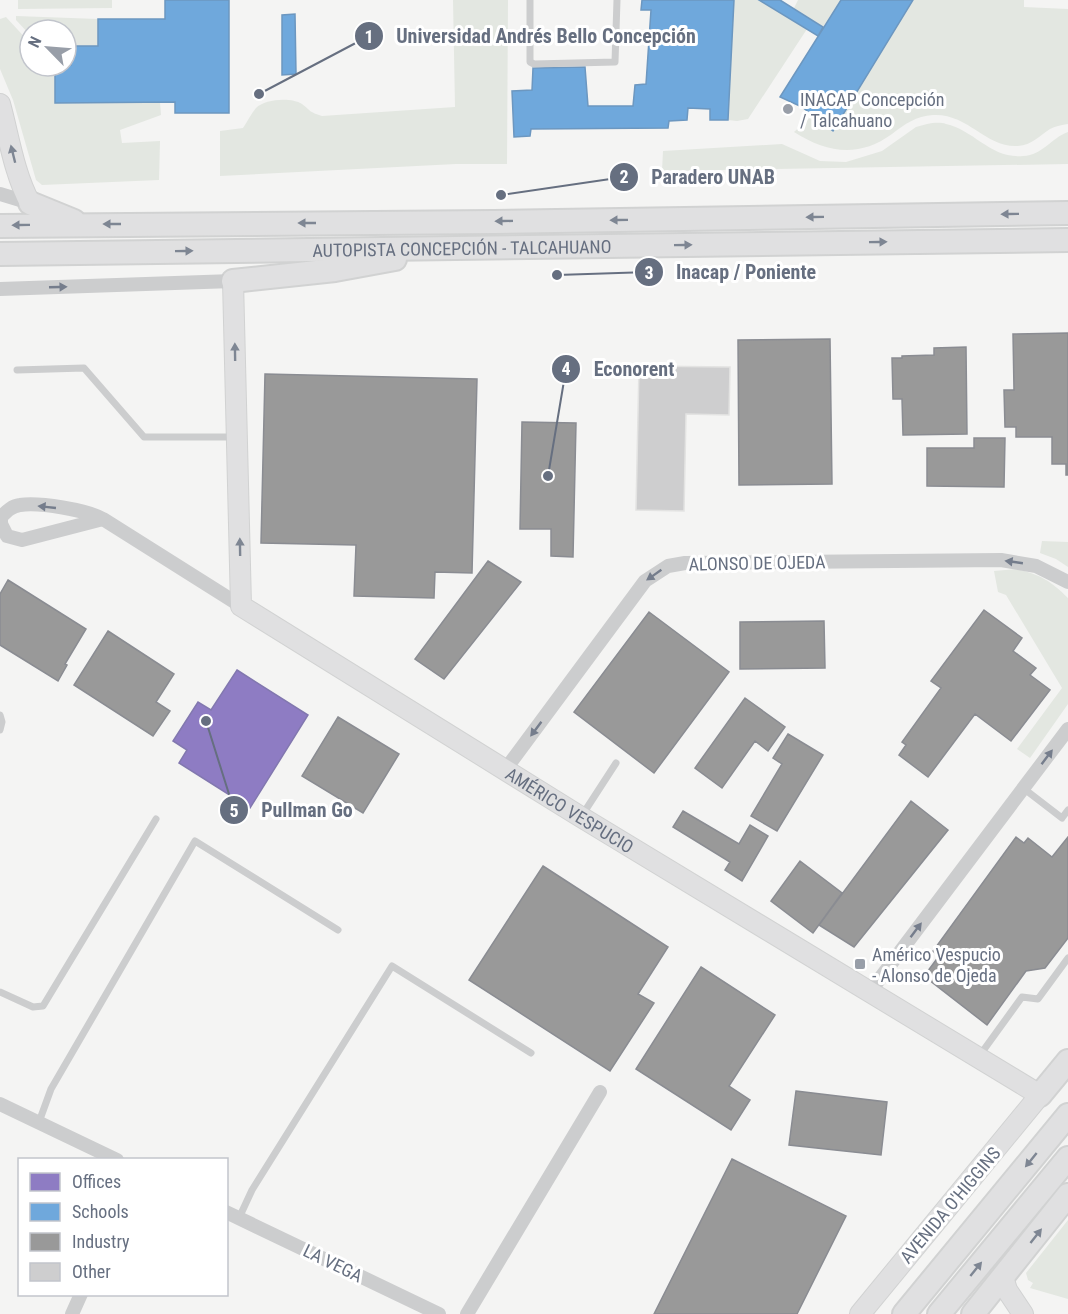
<svg xmlns="http://www.w3.org/2000/svg" width="1068" height="1314" font-family="'Roboto Condensed',sans-serif">
<rect width="100%" height="100%" fill="#f4f4f3"/>
<path fill="#e3e7e1" d="M18,0H112V8L18,9Z
M453,0H508L507,164H456L220,176V131L243,128C247,122 251,114 256,108C265,99 291,97 302,104C311,111 309,112 322,116L455,107Z
M734,0H759L807,29L748,119L737,121L728,120Z
M798,0H841L823,27L794,8Z
M913,0H1024V7L1068,9V124C1062,125 1056,126 1050,129C1039,136 1032,145 1018,146C986,148 968,113 933,115C916,116 905,124 892,134C859,158 827,153 794,132L814,114L833,131Z
M16,16L98,19V46H72V65H66V30H30V35L16,20Z
M6,17L30,43V66H51L55,70V103L160,102L161,115L120,130L122,143L160,141L159,180L42,185L36,180L13,100L0,69V19Z
M927,124C933,123 940,122 946,124C974,130 991,159 1023,156C1043,155 1051,138 1068,132V164L662,171L663,151L782,144L820,161L846,162L882,151L916,127Z
M1042,541L1068,542V567L1056,559L1040,553Z
M1017,569C1041,575 1051,581 1068,598V704L1030,758L1017,749L1062,688L1006,595L998,592L994,571Z
M1068,1220V1299L1030,1288L1033,1283L1028,1280L1026,1273Z"/>
<path fill="#8e7cc3" stroke="#8278af" stroke-width="1.5" d="M237,670L308,715L250,808L179,763L187,750L173,741L198,702L211,710Z"/>
<path fill="#6fa8dc" stroke="#6c97c0" stroke-width="1.5" d="M165,0H229V113H175V102L55,103V66L71,65V46H98V19H165Z
M642,0H734L728,120H710V109L688,108L687,120L669,121L668,128L531,129L530,136L514,137L512,91L532,90L533,68L585,67L588,106H633L635,85L646,84L651,10H641Z
M759,0H780L823,27L818,36Z
M841,0H913L833,131L802,107L780,97Z
M295,14L296,74L282,75V15Z"/>
<path fill="#999" stroke="#8a8c92" stroke-width="1.5" d="M1068,333V475H1066V464H1052V437H1016V427H1005L1004,390H1014L1013,334Z
M830,339L832,484L739,485L738,340Z
M966,347L967,434L903,435L902,399H893L892,358H902V356L934,355V348Z
M265,374L477,379L472,573L435,572L434,598L354,596L356,545L261,543Z
M522,422L576,423L573,557L551,556V529H520Z
M974,438H1005L1004,487L927,486V448H974Z
M488,561L521,582L444,679L415,659Z
M8,580L86,629L65,664L67,665L58,681L0,645V594Z
M984,610L1022,638L1013,651L1036,668L1030,675L1050,690L1011,741L975,714L928,777L899,755L906,745L902,742L941,688L931,681Z
M649,612L729,672L654,773L574,712Z
M824,621L825,668L740,669V622Z
M108,631L174,674L156,702L170,711L153,736L74,685Z
M745,698L785,727L768,751L755,741L722,788L695,768Z
M338,717L399,754L363,813L302,776Z
M788,734L823,755L777,831L751,816L782,764L773,758Z
M911,801L948,830L854,947L819,925Z
M683,811L739,844L750,825L768,836L742,881L725,870L730,862L673,827Z
M1016,837L1024,843L1028,838L1052,857L1068,837V938L1045,968L1026,971L987,1025L924,976L939,956L933,951Z
M800,861L842,893L813,933L771,901Z
M543,866L668,947L638,994L654,1003L610,1071L469,980Z
M701,967L775,1015L729,1086L750,1100L731,1130L636,1069Z
M796,1091L887,1102L881,1155L789,1145Z
M732,1159L846,1216L797,1314H654Z"/>
<path fill="#cececf" stroke="#e3e3e2" stroke-width="1.5" d="M639,366L730,367L729,415L686,414L684,511L636,510Z"/>
<g fill="none" stroke-linecap="round" stroke-linejoin="round">
<defs>
<g id="secondary">
<path d="M0,104C9,137 14,173 30,203"/>
<path id="s1" d="M233,281L241,606L581,817L1040,1095L860,1314"/>
<path d="M1003,1277L1007,1290L1023,1314"/>
</g>
<g id="primary">
<path d="M30,203L74,221"/>
<path d="M0,226L494,222L1068,213"/>
<path id="s2" d="M0,254L1068,240"/>
<path d="M233,281L335,270L395,259"/>
<path d="M1040,1095L1068,1061"/>
<path d="M904,1314L1068,1115"/>
<path d="M939,1314L1068,1158"/>
<path d="M973,1314L1068,1195"/>
</g>
</defs>
<use href="#secondary" stroke="#d1d2d2" stroke-width="22"/>
<use href="#primary" stroke="#d1d2d2" stroke-width="26"/>
<path stroke="#cccdce" stroke-width="7" d="M530,0V62L534,64L615,62L617,0
M17,370L84,368L144,437H235
M0,715L2,722L0,730
M1023,788L1062,818L1068,810
M581,817L616,763
M0,992L33,1007L43,1006L156,819
M980,1055L1022,997L1038,999L1068,958
M39,1122L51,1089L195,841L338,930
M239,1218L252,1190L392,966L531,1053"/>
<path stroke="#cccdce" stroke-width="14" d="M0,194L30,203
M0,289L233,281
M103,519L22,540L7,536L1,524V517C7,511 12,506 20,505C39,502 87,510 103,519L241,606
M505,770L645,581L668,566L685,563L1001,560L1036,566L1068,582
M869,993L1068,729
M0,1104L117,1160
M226,1212L439,1314
M72,1314L81,1294
M467,1314L600,1092"/>
<use href="#secondary" stroke="#e0e0e1" stroke-width="20"/>
<use href="#primary" stroke="#e0e0e1" stroke-width="22"/>
</g>
<defs><path id="oneway-solid" d="M-6-.8H1V-3.2L6.5 0L1 3.2V.8H-6Z" transform="scale(1.5)"/></defs>
<g fill="#7e8693">
<use href="#oneway-solid" transform="translate(13 154) rotate(-104)"/>
<use href="#oneway-solid" transform="translate(1010 214) rotate(179)"/>
<use href="#oneway-solid" transform="translate(815 217) rotate(179)"/>
<use href="#oneway-solid" transform="translate(619 220) rotate(179)"/>
<use href="#oneway-solid" transform="translate(504 221) rotate(179)"/>
<use href="#oneway-solid" transform="translate(307 223) rotate(180)"/>
<use href="#oneway-solid" transform="translate(112 224) rotate(180)"/>
<use href="#oneway-solid" transform="translate(21 225) rotate(179)"/>
<use href="#oneway-solid" transform="translate(878 242) rotate(-1)"/>
<use href="#oneway-solid" transform="translate(683 245) rotate(-1)"/>
<use href="#oneway-solid" transform="translate(184 251) rotate(-1)"/>
<use href="#oneway-solid" transform="translate(235 352) rotate(-91)"/>
<use href="#oneway-solid" transform="translate(240 547) rotate(-91)"/>
<use href="#oneway-solid" transform="translate(1031 1160) rotate(129)"/>
<use href="#oneway-solid" transform="translate(1036 1236) rotate(-52)"/>
<use href="#oneway-solid" transform="translate(976 1269) rotate(-51)"/>
</g>
<g fill="#757d8c">
<use href="#oneway-solid" transform="translate(58 287) rotate(-2)"/>
<use href="#oneway-solid" transform="translate(47 507) rotate(-174)"/>
<use href="#oneway-solid" transform="translate(1014 562) rotate(-172)"/>
<use href="#oneway-solid" transform="translate(654 575) rotate(145)"/>
<use href="#oneway-solid" transform="translate(536 729) rotate(127)"/>
<use href="#oneway-solid" transform="translate(1047 757) rotate(-53)"/>
<use href="#oneway-solid" transform="translate(916 930) rotate(-53)"/>
</g>
<g fill="#989ea8" stroke="#fff" stroke-width="2">
<circle cx="788" cy="109" r="6"/>
<rect x="854" y="958" width="12" height="12" rx="3"/>
</g>
<g text-anchor="middle" dominant-baseline="central" stroke-width="6" stroke-linejoin="round" paint-order="stroke">
<g font-size="18" fill="#666f80" stroke="#fff" text-anchor="start">
<text x="800" y="99">INACAP Concepción<tspan x="800" dy="21">/ Talcahuano</tspan></text>
<text x="872" y="954">Américo Vespucio<tspan x="872" dy="21">- Alonso de Ojeda</tspan></text>
</g>
<g font-size="18" fill="#666f80" stroke="#fff">
<text stroke="none"><textPath href="#s2" startOffset="462">AUTOPISTA CONCEPCIÓN - TALCAHUANO</textPath></text>
<text transform="translate(757 563) rotate(-1)">ALONSO DE OJEDA</text>
<text stroke="none"><textPath href="#s1" startOffset="712">AMÉRICO VESPUCIO</textPath></text>
<text transform="translate(950 1205) rotate(-50)">AVENIDA O'HIGGINS</text>
<text transform="translate(333 1263) rotate(26)">LA VEGA</text>
</g>
</g>
<path fill="none" stroke="#666f80" stroke-width="2" d="M259 94L369 36M501 195L624 177M557 275L649 272M548 476L566 369M206 721L234 810"/>
<g fill="#666f80" stroke="#fff" stroke-width="2">
<circle cx="259" cy="94" r="6"/>
<circle cx="501" cy="195" r="6"/>
<circle cx="557" cy="275" r="6"/>
<circle cx="548" cy="476" r="6"/>
<circle cx="206" cy="721" r="6"/>
<circle cx="369" cy="36" r="15"/>
<circle cx="624" cy="177" r="15"/>
<circle cx="649" cy="272" r="15"/>
<circle cx="566" cy="369" r="15"/>
<circle cx="234" cy="810" r="15"/>
</g>
<g font-size="18" text-anchor="middle" font-weight="bold" fill="#fff">
<text x="369" y="43">1</text>
<text x="624" y="183">2</text>
<text x="649" y="279">3</text>
<text x="566" y="375">4</text>
<text x="234" y="817">5</text>
</g>
<g font-size="20" text-anchor="middle" font-weight="bold" fill="#666f80" stroke="#fff" stroke-width="6" stroke-linejoin="round" paint-order="stroke">
<text x="546" y="43">Universidad Andrés Bello Concepción</text>
<text x="713" y="184">Paradero UNAB</text>
<text x="746" y="279">Inacap / Poniente</text>
<text x="634" y="376">Econorent</text>
<text x="307" y="817">Pullman Go</text>
</g>
<rect x="18" y="1158" width="210" height="138" fill="#ffffff" stroke="#c2c5cc" stroke-width="1.5"/>
<rect x="30" y="1173" width="30" height="18" fill="#8e7cc3" stroke="#c2c5cc" stroke-width="1.5"/>
<text x="72" y="1188" font-size="18" fill="#666f80">Offices</text>
<rect x="30" y="1203" width="30" height="18" fill="#6fa8dc" stroke="#c2c5cc" stroke-width="1.5"/>
<text x="72" y="1218" font-size="18" fill="#666f80">Schools</text>
<rect x="30" y="1233" width="30" height="18" fill="#999999" stroke="#c2c5cc" stroke-width="1.5"/>
<text x="72" y="1248" font-size="18" fill="#666f80">Industry</text>
<rect x="30" y="1263" width="30" height="18" fill="#cececf" stroke="#c2c5cc" stroke-width="1.5"/>
<text x="72" y="1278" font-size="18" fill="#666f80">Other</text>
<g transform="translate(48 48) rotate(295)"><circle r="28" fill="#ffffff" stroke="#c2c5cc" stroke-width="1.5"/>
<path d="M0-4.5L10 22L0 15L-10 22Z" fill="#989ea8"/>
<text y="-9" font-size="16" font-weight="bold" text-anchor="middle" fill="#666f80">N</text>
</g>
</svg>
